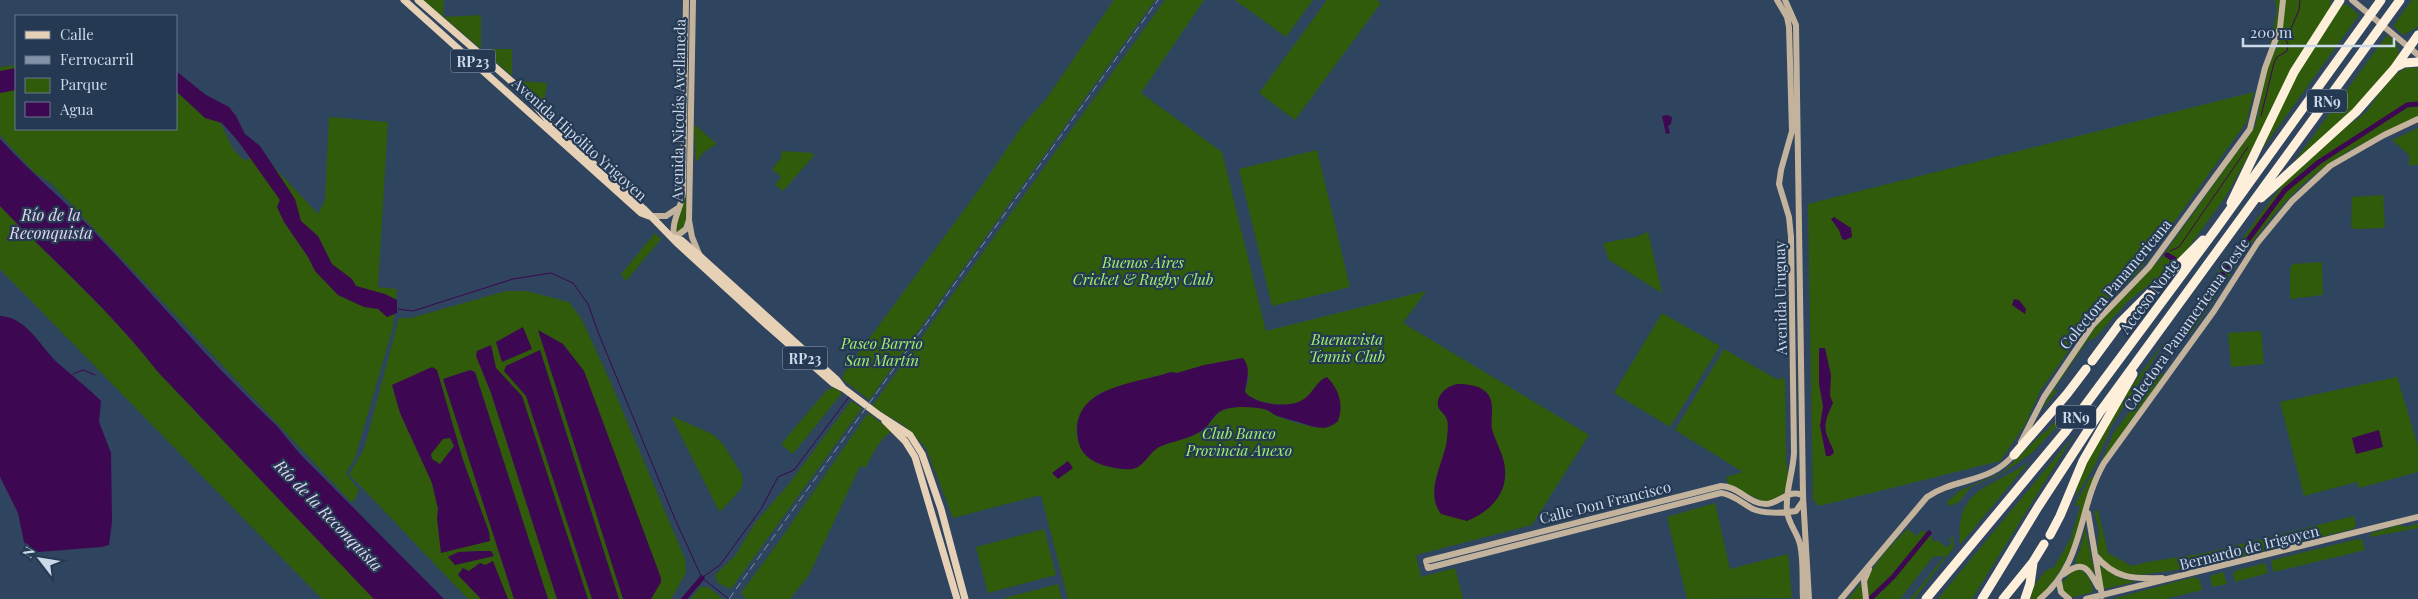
<svg xmlns="http://www.w3.org/2000/svg" width="2418" height="599" font-family="'Playfair Display',serif">
<rect width="100%" height="100%" fill="#2f445e"/>
<path fill="#305b0b" fill-rule="evenodd" d="M423,0H444L443,17L481,15V48H480Z
M1114,0H1155L869,400L842,379L843,374L981,187L1023,125L1046,99Z
M1165,0H1204L1141,93L1222,152L1266,331L1426,291L1403,323L1589,435L1532,525L1416,555L1421,577L1455,568L1463,599H1068L1041,495L953,518L926,448L906,427L872,406ZM1240,358L1249,378L1245,392C1254,404 1290,409 1304,400C1311,395 1317,386 1322,379L1336,390L1330,427C1316,430 1288,421 1275,415C1272,413 1269,410 1266,409C1257,406 1240,406 1232,408C1214,410 1214,423 1200,432C1185,440 1169,441 1157,448C1150,452 1146,463 1138,465C1084,481 1052,425 1100,393L1171,372L1177,373Z
M1235,0H1313L1286,37Z
M1327,0H1377L1381,3L1295,120L1259,93Z
M2275,0H2281L2279,24L2269,48L2277,11Z
M2285,0H2331L2330,8L2226,196L2186,251L2160,277L2128,301L2094,339L2088,340L2054,389L2057,391L2040,412L2063,372L2097,325L2162,257L2255,127L2268,66L2279,41Z
M2412,0H2418V27L2403,35L2393,26Z
M2347,4L2359,15L2253,162L2299,71L2339,6Z
M2387,35L2397,43L2399,56L2359,104L2291,166Z
M481,49H512V76Z
M16,65V129H176V93L218,118L233,149L245,161L259,151L318,214L325,200L329,117L388,122L378,287L397,289L393,327L355,458L346,473L359,490L354,501L351,502L52,184L34,172L0,135V67Z
M2406,68H2418V118C2386,133 2352,146 2323,168C2268,208 2228,279 2190,335L2188,327L2214,277L2285,181L2336,135L2366,112L2380,92L2396,74Z
M519,81L547,83L544,103H540Z
M2254,92L2246,123L2137,273L2098,310L2040,391L2025,425L2000,461L1819,506L1813,500L1808,204Z
M695,125L717,144L704,152L696,162L694,128Z
M2418,128V165H2409V155L2392,140Z
M1317,150L1350,287L1272,306L1239,169Z
M782,151L813,153V157L783,191L775,185L781,177L772,169L781,158Z
M686,195C687,208 690,226 676,233V226Z
M2383,195L2385,225L2383,228L2354,229L2351,226L2352,197Z
M0,206C53,261 111,311 158,372L374,599H322L0,269Z
M1648,232L1662,293L1609,260L1603,243L1636,237Z
M655,233L661,239L626,281L621,274Z
M2322,262L2323,295L2290,299V268L2293,264Z
M506,291H526L569,302L581,318L610,381L685,559L686,573L671,599H468L349,474L364,449L399,318H411Z
M1662,313L1720,346L1670,427L1614,393Z
M2261,331L2264,364L2231,367L2228,333Z
M2169,335L2112,425L2094,467L2075,498C2084,440 2136,382 2169,335Z
M1724,349L1778,380L1781,377L1785,380L1786,461C1789,475 1790,487 1781,498L1764,502L1728,484L1726,477L1743,472L1675,430Z
M2164,374L2100,464L2114,432L2158,375Z
M2397,377L2418,446V472L2359,488L2357,482L2304,496L2280,402Z
M834,387L842,393L793,454L783,446L782,443L827,390Z
M851,401L862,408L731,589L718,583L715,575L735,556L755,523L788,485Z
M2073,409L2032,453L2003,473L1971,487L1959,502L1950,506L1948,505L1947,502L1959,491L2003,472L2044,432L2049,430V427Z
M868,413L892,431C877,441 874,454 865,468L860,466L809,575L790,599H746L741,593L780,540Z
M672,416L714,435L724,445L742,475L743,482L740,490L721,511H719L672,418Z
M2074,435L1972,599H1938L1955,578Z
M2029,462L1960,545C1955,487 1990,489 2029,462Z
M2094,476C2078,524 2075,563 2037,599H2030L2034,586L2045,571L2054,567L2071,538L2080,507L2079,505L2074,506L2090,478Z
M1715,503L1730,569L1788,554L1792,598L1687,599L1667,517Z
M2098,510L2108,553L2132,566C2155,559 2180,558 2204,553C2254,542 2304,528 2354,516L2356,525L2353,529L2199,567L2139,575L2122,573L2109,567L2100,556L2097,550L2099,530L2094,511Z
M2418,524V528L2370,537L2371,533L2400,525L2405,527Z
M2085,527L2095,575L2089,567L2077,564L2075,561L2081,547Z
M1044,529L1056,575L988,593L976,547Z
M1907,529L1917,536L1921,531C1931,531 1929,536 1935,542L1937,540L1947,548L1952,542L1949,540L1953,536L1954,547L1914,599H1910L1945,556L1933,557L1900,599H1869C1858,573 1892,546 1907,529Z
M2358,539L2362,540L2365,550L2274,572L2271,563L2273,560Z
M2265,563L2268,573L2235,582L2233,574L2235,571Z
M2098,564L2117,577L2135,582L2103,589Z
M2074,569C2087,570 2092,580 2093,592L2070,598L2062,592V583Z
M2223,572L2227,584L2212,587L2210,576Z
M2194,577L2200,580L2202,590L2165,599H2112Z
M1863,582L1864,599H1848L1861,583Z
M1058,584L1062,599H1001Z
M700,587H708L723,599H691Z"/>
<path fill="#3d0751" fill-rule="evenodd" d="M16,68V90L0,93V71Z
M176,71L206,95L229,107L236,116L245,134L260,146L295,199L301,221L318,236L332,264L352,279L356,286L385,294L397,300V313L387,317L378,309L364,307L338,295L315,271L308,257L284,222L277,207L280,200L238,141L222,123L205,118L176,91Z
M1667,115L1672,117L1671,124L1668,126L1670,133L1666,134L1662,116Z
M0,139C31,173 66,202 97,235C157,298 213,366 277,426L299,453L444,599H374L369,594L158,372C111,311 53,261 0,206Z
M1834,217L1851,228L1852,237L1845,240L1842,239L1839,230L1831,219Z
M2014,299L2019,300L2026,309L2025,314L2012,305Z
M0,316C28,317 42,350 60,365C74,377 88,388 101,401L99,422L111,453L112,522L109,545L101,547L38,552L31,550L24,542L18,513L0,477Z
M523,327L532,349L502,362L496,342Z
M538,330L563,344L584,371L661,578V582L651,599H623Z
M491,345L496,368L522,396L588,599H557L491,393L476,356L477,351Z
M1819,348H1825L1831,375L1830,396L1833,403C1828,414 1822,425 1828,438C1830,444 1833,447 1834,453L1830,456H1826L1820,426L1823,406L1819,384Z
M540,350L619,599H592L526,396L504,371L506,366Z
M1243,358C1252,369 1246,380 1245,392C1255,405 1291,409 1304,399C1313,393 1317,380 1327,377C1339,389 1344,405 1338,421C1324,434 1310,425 1295,421C1289,419 1283,418 1277,416C1272,414 1269,410 1264,409C1252,407 1237,406 1226,409C1215,411 1212,422 1204,429C1189,440 1174,440 1159,447C1150,452 1145,464 1136,468C1128,471 1115,468 1106,466C1092,462 1080,454 1078,439C1069,386 1136,384 1171,372L1177,373L1204,365Z
M432,367L437,370L463,460L489,532L490,541L441,553L437,518L438,509L432,483L400,413L392,385ZM450,438L454,446L440,464L432,459L431,454L443,439Z
M470,370L475,372L548,599H514L443,379Z
M1457,384C1467,384 1479,385 1486,392C1496,402 1490,417 1492,429C1495,440 1501,450 1504,462C1510,491 1493,510 1467,521L1441,514C1424,492 1444,462 1447,440C1447,434 1449,426 1447,420C1445,412 1436,411 1438,401C1440,391 1449,386 1457,384Z
M2379,430L2383,447L2356,454L2352,438Z
M1068,461L1073,468L1058,479L1052,473Z
M480,551H491L494,556L455,565L448,557L458,552Z
M493,561L508,599H481L458,575L463,568L469,571L480,563L485,565Z"/>
<g fill="none" stroke-linecap="round" stroke-linejoin="round">
<path stroke="#3d0751" stroke-width="1" d="M2261,116L2274,63L2277,57L2287,51L2288,44L2286,40L2299,10L2300,0
M2170,251L2179,247L2248,147
M398,309L413,311L513,279L551,273L573,283L588,304L598,332L675,519L702,578L729,599
M73,374L83,370L95,375
M703,577L720,565L761,509L778,477L794,470L849,397"/>
<path stroke="#3d0751" stroke-width="5" d="M2167,255L2174,259
M2213,283H2216L2285,190L2319,162L2407,105L2418,104
M684,599L702,578
M1870,599L1893,577L1929,533"/>
<path stroke="#c3b39d" stroke-width="6" d="M686,0L683,193C681,209 671,221 674,238L686,229L689,220
M693,0L689,220L692,237L699,254
M1777,0L1787,17L1789,27L1792,131L1781,170L1779,184L1789,217L1791,237L1794,453C1793,473 1785,492 1787,511C1788,523 1797,532 1800,544C1804,561 1802,581 1803,599
M1785,0L1796,25L1803,496L1809,599
M2352,0L2418,55
M649,216H666L678,208
M2021,442L2044,397L2092,326L2149,267L2250,129L2265,68L2280,28L2283,0
M1803,496C1792,487 1778,504 1766,504C1749,504 1738,486 1721,486L1426,561L1428,568L1721,493C1733,494 1743,504 1753,509C1764,514 1784,513 1796,511L1803,501
M2088,513L2102,596
M2095,555C2115,579 2133,579 2162,578
M2064,574C2083,559 2089,569 2098,587
M2059,582L2061,592L2069,599
M1841,599L1927,497C1956,477 1991,484 2015,453
M1866,599L1864,581L1869,569
M2040,599C2085,562 2077,510 2104,463L2214,311L2258,242L2292,201L2330,166L2384,135L2418,119
M2086,599L2418,517"/>
<path stroke="#e7d1b6" stroke-width="7" d="M404,0L641,213L649,216
M418,0L526,94L557,131L644,209L678,244L760,319L833,383L843,388
M675,238L681,240L701,257L836,379L843,388L879,415L910,435L922,454L941,509L965,599
M885,421L905,441L915,457L957,599"/>
<path stroke="#feefdb" stroke-width="9" d="M2396,67L2404,63L2418,62
M2261,198L2356,112L2394,69L2418,35
M2231,203L2294,72L2340,0
M2092,361L2120,323L2203,240
M2014,455L2067,394L2086,369
M2050,535L2060,516L2083,461L2133,374
M1926,599L2066,431L2216,229L2381,0
M1982,599L2038,507L2100,412L2400,0
M2003,599L2033,562L2044,544
M2025,599L2030,584L2033,563"/>
<path stroke="#8292a7" stroke-width="1" stroke-dasharray="8 4" stroke-linecap="butt" d="M729,599L1158,0"/>
</g>
<g text-anchor="middle" dominant-baseline="central" stroke-width="4.5" stroke-linejoin="round" paint-order="stroke">
<g fill="#253953" stroke="#9aa9bc" stroke-width="1">
<rect x="450.5" y="49.5" width="45" height="23" rx="4"/>
<rect x="2307" y="89.5" width="40" height="23" rx="4"/>
<rect x="782.5" y="346.5" width="45" height="23" rx="4"/>
<rect x="2056" y="405.5" width="40" height="23" rx="4"/>
</g>
<g font-size="14" font-weight="bold" fill="#ccd9e9">
<text x="473" y="61">RP23</text>
<text x="2327" y="101">RN9</text>
<text x="805" y="358">RP23</text>
<text x="2076" y="417">RN9</text>
</g>
<g font-size="15" fill="#ccd9e9" stroke="#253953">
<text transform="translate(678 110) rotate(-89)">Avenida Nicolás Avellaneda</text>
<text transform="translate(580 139) rotate(42)">Avenida Hipólito Yrigoyen</text>
<text transform="translate(2115 284) rotate(-50)">Colectora Panamericana</text>
<text transform="translate(2149 296) rotate(-53)">Acceso Norte</text>
<text transform="translate(1780 298) rotate(-91)">Avenida Uruguay</text>
<text transform="translate(2186 324) rotate(-55)">Colectora Panamericana Oeste</text>
<text transform="translate(1605 502) rotate(-14)">Calle Don Francisco</text>
<text transform="translate(2249 547) rotate(-14)">Bernardo de Irigoyen</text>
</g>
<g font-size="15" font-style="italic" fill="#a1f26b" stroke="#253953">
<text x="1143" y="262">Buenos Aires<tspan x="1143" dy="17">Cricket &amp; Rugby Club</tspan></text>
<text x="1347" y="339">Buenavista<tspan x="1347" dy="17">Tennis Club</tspan></text>
<text x="882" y="343">Paseo Barrio<tspan x="882" dy="17">San Martín</tspan></text>
<text x="1239" y="433">Club Banco<tspan x="1239" dy="17">Provincia Anexo</tspan></text>
</g>
<g font-size="16" font-style="italic" fill="#e7d6ef" stroke="#253953">
<text x="51" y="214">Río de la<tspan x="51" dy="18">Reconquista</tspan></text>
<text transform="translate(329 515) rotate(46)">Río de la Reconquista</text>
</g>
</g>
<rect x="15" y="15" width="162" height="115" fill="#253953" stroke="#68798f"/>
<rect x="25" y="31" width="25" height="8" fill="#e7d1b6" stroke="#68798f"/>
<text x="60" y="40" font-size="15" fill="#ccd9e9">Calle</text>
<rect x="25" y="56" width="25" height="8" fill="#8292a7" stroke="#68798f"/>
<text x="60" y="65" font-size="15" fill="#ccd9e9">Ferrocarril</text>
<rect x="25" y="78" width="25" height="15" fill="#305b0b" stroke="#68798f"/>
<text x="60" y="90" font-size="15" fill="#ccd9e9">Parque</text>
<rect x="25" y="102" width="25" height="15" fill="#3d0751" stroke="#68798f"/>
<text x="60" y="115" font-size="15" fill="#ccd9e9">Agua</text>
<g transform="translate(40 559) rotate(301)" stroke="#253953" stroke-width="4" paint-order="stroke">
<path d="M0-4L9 19L0 12L-9 19Z" fill="#ccd9e9"/>
<text y="-8" font-size="14" font-weight="bold" text-anchor="middle" fill="#ccd9e9">N</text>
</g>
<path d="M2243 38v8h151v-8" fill="none" stroke="#ccd9e9" stroke-width="2.5"/>
<text x="2250" y="38" font-size="15" fill="#ccd9e9" stroke="#253953" stroke-width="4" paint-order="stroke">200 m</text>
</svg>
